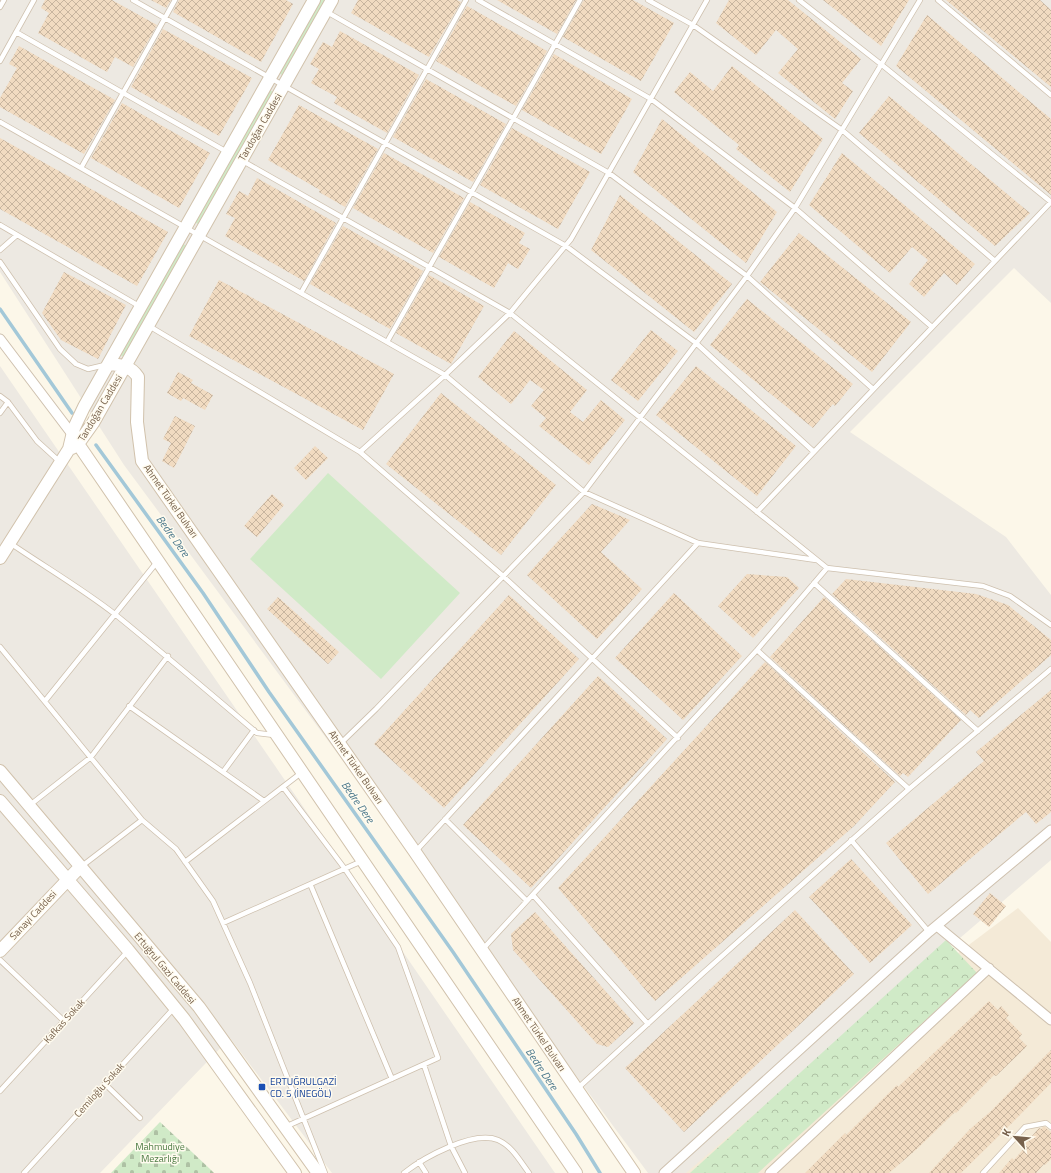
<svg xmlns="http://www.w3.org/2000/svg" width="1051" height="1173" font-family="'Titillium Web',sans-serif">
<defs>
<pattern id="forest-crowns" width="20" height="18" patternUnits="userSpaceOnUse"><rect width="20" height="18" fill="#d0eac7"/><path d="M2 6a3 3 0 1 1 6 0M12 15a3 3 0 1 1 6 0" fill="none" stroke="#aec1a4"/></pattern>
<pattern id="cemetery-stones" width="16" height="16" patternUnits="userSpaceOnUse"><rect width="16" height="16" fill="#d0eac7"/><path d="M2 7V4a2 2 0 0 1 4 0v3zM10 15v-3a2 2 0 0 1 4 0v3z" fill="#aec1a4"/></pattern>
<pattern id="building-cross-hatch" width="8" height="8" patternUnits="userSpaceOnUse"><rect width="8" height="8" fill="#f1dbc1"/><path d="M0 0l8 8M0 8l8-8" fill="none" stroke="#c8b59f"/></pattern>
</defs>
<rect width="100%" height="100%" fill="#fcf7e9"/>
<path fill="#f4ead7" d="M1018,908L1051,942V1173H665Z"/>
<path fill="#ede9e2" d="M0,0H1051V303L1014,268L850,432L1006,537L1051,595V860L686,1173H648L124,465L0,272Z
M0,366L555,1173H332L230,1038L100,1173H0Z"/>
<path fill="#d0eac7" d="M320,0H325L282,75L279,73Z
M270,90L273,92L198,224L195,222Z
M183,244L187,246L124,357L120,355Z
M328,473L460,593L381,679L250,559Z"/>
<path fill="url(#forest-crowns)" d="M946,940L977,973L758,1173H690Z"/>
<path fill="url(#cemetery-stones)" d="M160,1122L210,1169L214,1173H111Z"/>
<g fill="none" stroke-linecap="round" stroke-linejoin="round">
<path stroke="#a3c8d8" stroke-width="3.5" d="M0,309L72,413
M96,445L203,593L269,692L453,952L576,1134L600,1173"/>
</g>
<path fill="url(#building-cross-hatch)" d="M45,0H112L157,25L133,67L115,57L107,72L38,33L49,13L41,8Z
M151,0H171L166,8Z
M179,0H286L293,4L261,62L173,12Z
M358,0H457L461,2L429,57L351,13Z
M497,0H576L557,34Z
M584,0H633L674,23L641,81L563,37Z
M729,0H788L861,59L842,83L853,91L835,119L778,73L798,49L776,30L756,55L716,23Z
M823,0H909L881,46Z
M946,0H1040L1051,10V87Z
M467,6L547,51L516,106L436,61Z
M927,15L1051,119V195L896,66Z
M163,29L252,78L219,136L131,87Z
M340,31L419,75L387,133L334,103L337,97L311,83L319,69L310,64L323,42L332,47Z
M19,46L115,100L84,154L0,107V98L17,68L9,64Z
M554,54L632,99L601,154L522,110Z
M732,66L823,139L790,192L736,149L739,145L674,92L690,72L713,91Z
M426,79L506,124L473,182L393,137Z
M889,96L1030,213L995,246L859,133Z
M122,103L210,153L179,208L91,158Z
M299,105L378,149L345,207L319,192L320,190L268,160Z
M662,119L777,212L746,263L633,172Z
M512,128L590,172L558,229L480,185Z
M0,138L168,232L137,286L0,209Z
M384,153L464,198L433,253L353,208Z
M842,153L975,264L957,285L944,273L924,297L909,284L928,260L912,247L890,273L809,205Z
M257,178L336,223L304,281L225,236L235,218L226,214L239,191L248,196Z
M620,195L732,284L694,332L591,250Z
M470,202L525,233L519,243L530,249L518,269L508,263L494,288L439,257Z
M343,226L423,271L390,329L310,284Z
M799,233L911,322L872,372L760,282Z
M64,272L126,305L98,359L61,340L42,313Z
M429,275L484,306L451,364L396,333Z
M219,280L394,374L363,430L189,336Z
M747,299L853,384L835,406L833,404L813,428L710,345Z
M651,330L678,351L638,401L611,380Z
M514,331L587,390L570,412L583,422L601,400L625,420L589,465L539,426L546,418L531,406L544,390L530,380L511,404L478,377Z
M696,366L796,446L757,496L656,415Z
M178,372L193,380L191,383L213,395L205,410L183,398L181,401L167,393Z
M441,393L556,485L501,555L386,464Z
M175,416L195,426L174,468L162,461L171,443L163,439Z
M315,446L328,458L306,480L294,468Z
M272,494L284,505L257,537L244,526Z
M592,504L630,520L601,552L642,589L597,639L527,575Z
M747,574L787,577L799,588L753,638L718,606Z
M846,579L976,594L1008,605L1051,640V655L979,718L970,710L966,715L832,594Z
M674,593L742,656L683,720L615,658Z
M509,595L579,659L444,808L374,744Z
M278,597L339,652L328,664L267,609Z
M824,597L961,720L908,777L903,773L900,776L770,657Z
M765,662L895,782L854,826L655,1001L558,888Z
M598,676L667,739L531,888L463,825Z
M1051,690V812L1036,824L1026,812L928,894L886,843L984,761L976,752Z
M851,859L912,925L870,963L809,897Z
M990,893L1006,906L989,927L973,914Z
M795,910L854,974L684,1132L625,1068Z
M535,912L634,1023L608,1047L597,1044L513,950L511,934Z
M989,1001L998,1010L1001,1006L1009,1015L1006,1018L1022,1034L1019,1038L1027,1046L996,1076L994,1075L956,1113L955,1112L918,1148L889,1173H805L845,1133L846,1135L897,1085L898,1087Z
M1051,1050V1083L1013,1122L961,1173H929L970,1129L990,1112Z
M1043,1127H1045L1051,1132V1159L1045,1165L1044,1164L1036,1173H999L1012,1158L1014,1160L1020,1153L1027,1145L1025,1144L1039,1128L1041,1129Z"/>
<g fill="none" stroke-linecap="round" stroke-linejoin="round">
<defs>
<path id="lane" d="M133,0L566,246L696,343L814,452
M478,0L651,99L795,208L932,327
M648,0L693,25L842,130L995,261
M799,0L882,65L1051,202
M938,0L1051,95
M0,7L4,0
M327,12L609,173L747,276L873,389
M16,32L227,152
M0,61L34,0
M0,122L445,375L584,492L698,543L816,560
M241,160L510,313L827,568L983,586L1010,596L1051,625
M81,168L175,0
M0,225L139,306
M0,250L17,235
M0,262L60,349L76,364L88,369L105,365
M301,293L466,0
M149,326L360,452L445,375L510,313L571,239L707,0
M387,342L580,0
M0,396L8,402L37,441L60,462
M0,413L8,402
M360,452L503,576L678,738
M757,512L1051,202
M10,543C45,567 83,589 116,615C164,654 210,693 257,733L274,735
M814,583L978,731
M0,647L142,820L176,849L213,901L250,983L325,1173
M757,650L909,789
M45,701L157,562
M129,706L264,801
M341,743L376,709L584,492L747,276L795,208L920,0
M223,772L254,730
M283,787L345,869L398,947L438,1058L285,1127
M30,805L91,757L168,656
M445,819L527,901
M851,840L929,932
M416,851L698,543
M185,862L301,773
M82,866L142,820
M311,886L392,1079
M533,895L648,1024
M223,923L362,861
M482,950L757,650L827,568
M0,960L64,1021
M424,1065L451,1146L465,1173
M105,1084L140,1118
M578,1088L702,974L909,789L1051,669
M0,1091L127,952
M419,1162L426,1173
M24,1173L174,1008
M404,1173C423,1158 473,1130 498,1140C512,1146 520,1161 529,1173
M983,1173L1025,1127L1046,1123L1051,1127"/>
<path id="street" d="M0,339L75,438
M937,926L1051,1020
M664,1173L929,932L1051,830
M770,1173L989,968"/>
<path id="secondary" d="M109,364C121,365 131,366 138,377L137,422L142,461L415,852L634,1173
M78,444L576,1173
M72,448L78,444L93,423L332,0
M0,558L69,449L74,428L84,407L314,0
M0,771L199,1007L318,1173
M0,801L128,950L184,1019L295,1173
M0,951L80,867"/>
</defs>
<use href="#lane" stroke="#cec0ae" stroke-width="6"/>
<use href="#street" stroke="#cec0ae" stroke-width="11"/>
<use href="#secondary" stroke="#d1c2ac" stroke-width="14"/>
<use href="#lane" stroke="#fff" stroke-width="4.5"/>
<use href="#street" stroke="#fff" stroke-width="9"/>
<use href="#secondary" stroke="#fff" stroke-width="12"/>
</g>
<rect fill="#1a4fb4" stroke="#fffbef" stroke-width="1.5" x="258" y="1083" width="8" height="8" rx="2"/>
<g text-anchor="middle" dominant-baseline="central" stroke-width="3" stroke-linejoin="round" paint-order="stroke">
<g font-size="10" fill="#77614c" stroke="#fffbef">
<text transform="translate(260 127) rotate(-60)">Tandoğan Caddesi</text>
<text transform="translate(100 408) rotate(-59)">Tandoğan Caddesi</text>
<text transform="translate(171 501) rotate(55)">Ahmet Türkel Bulvarı</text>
<text transform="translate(356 767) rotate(55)">Ahmet Türkel Bulvarı</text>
<text transform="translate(33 915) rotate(-47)">Sanayi Caddesi</text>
<text transform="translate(165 968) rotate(50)">Ertuğrul Gazi Caddesi</text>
<text transform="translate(64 1021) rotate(-48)">Kafkas Sokak</text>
<text transform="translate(539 1034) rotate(56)">Ahmet Türkel Bulvarı</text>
<text transform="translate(99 1090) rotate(-48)">Cemiloğlu Sokak</text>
</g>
<g font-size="10" fill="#164399" stroke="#fffbef" text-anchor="start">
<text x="270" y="1081">ERTUĞRULGAZİ<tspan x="270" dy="12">CD. 5 (İNEGÖL)</tspan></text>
</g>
<g font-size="10" fill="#4d7c44" stroke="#fffbef">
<text x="160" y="1146">Mahmudiye<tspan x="160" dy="12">Mezarlığı</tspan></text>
</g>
<g font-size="11" font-style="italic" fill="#477589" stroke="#fffbef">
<text transform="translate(173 536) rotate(54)">Bedre Dere</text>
<text transform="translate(358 802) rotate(55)">Bedre Dere</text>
<text transform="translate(542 1069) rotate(56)">Bedre Dere</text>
</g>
</g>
<g transform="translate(1015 1137) rotate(297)" stroke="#fffbef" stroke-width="3" paint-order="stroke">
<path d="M0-3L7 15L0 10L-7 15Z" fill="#77614c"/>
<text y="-6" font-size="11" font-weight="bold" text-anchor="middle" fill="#77614c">K</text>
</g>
</svg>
